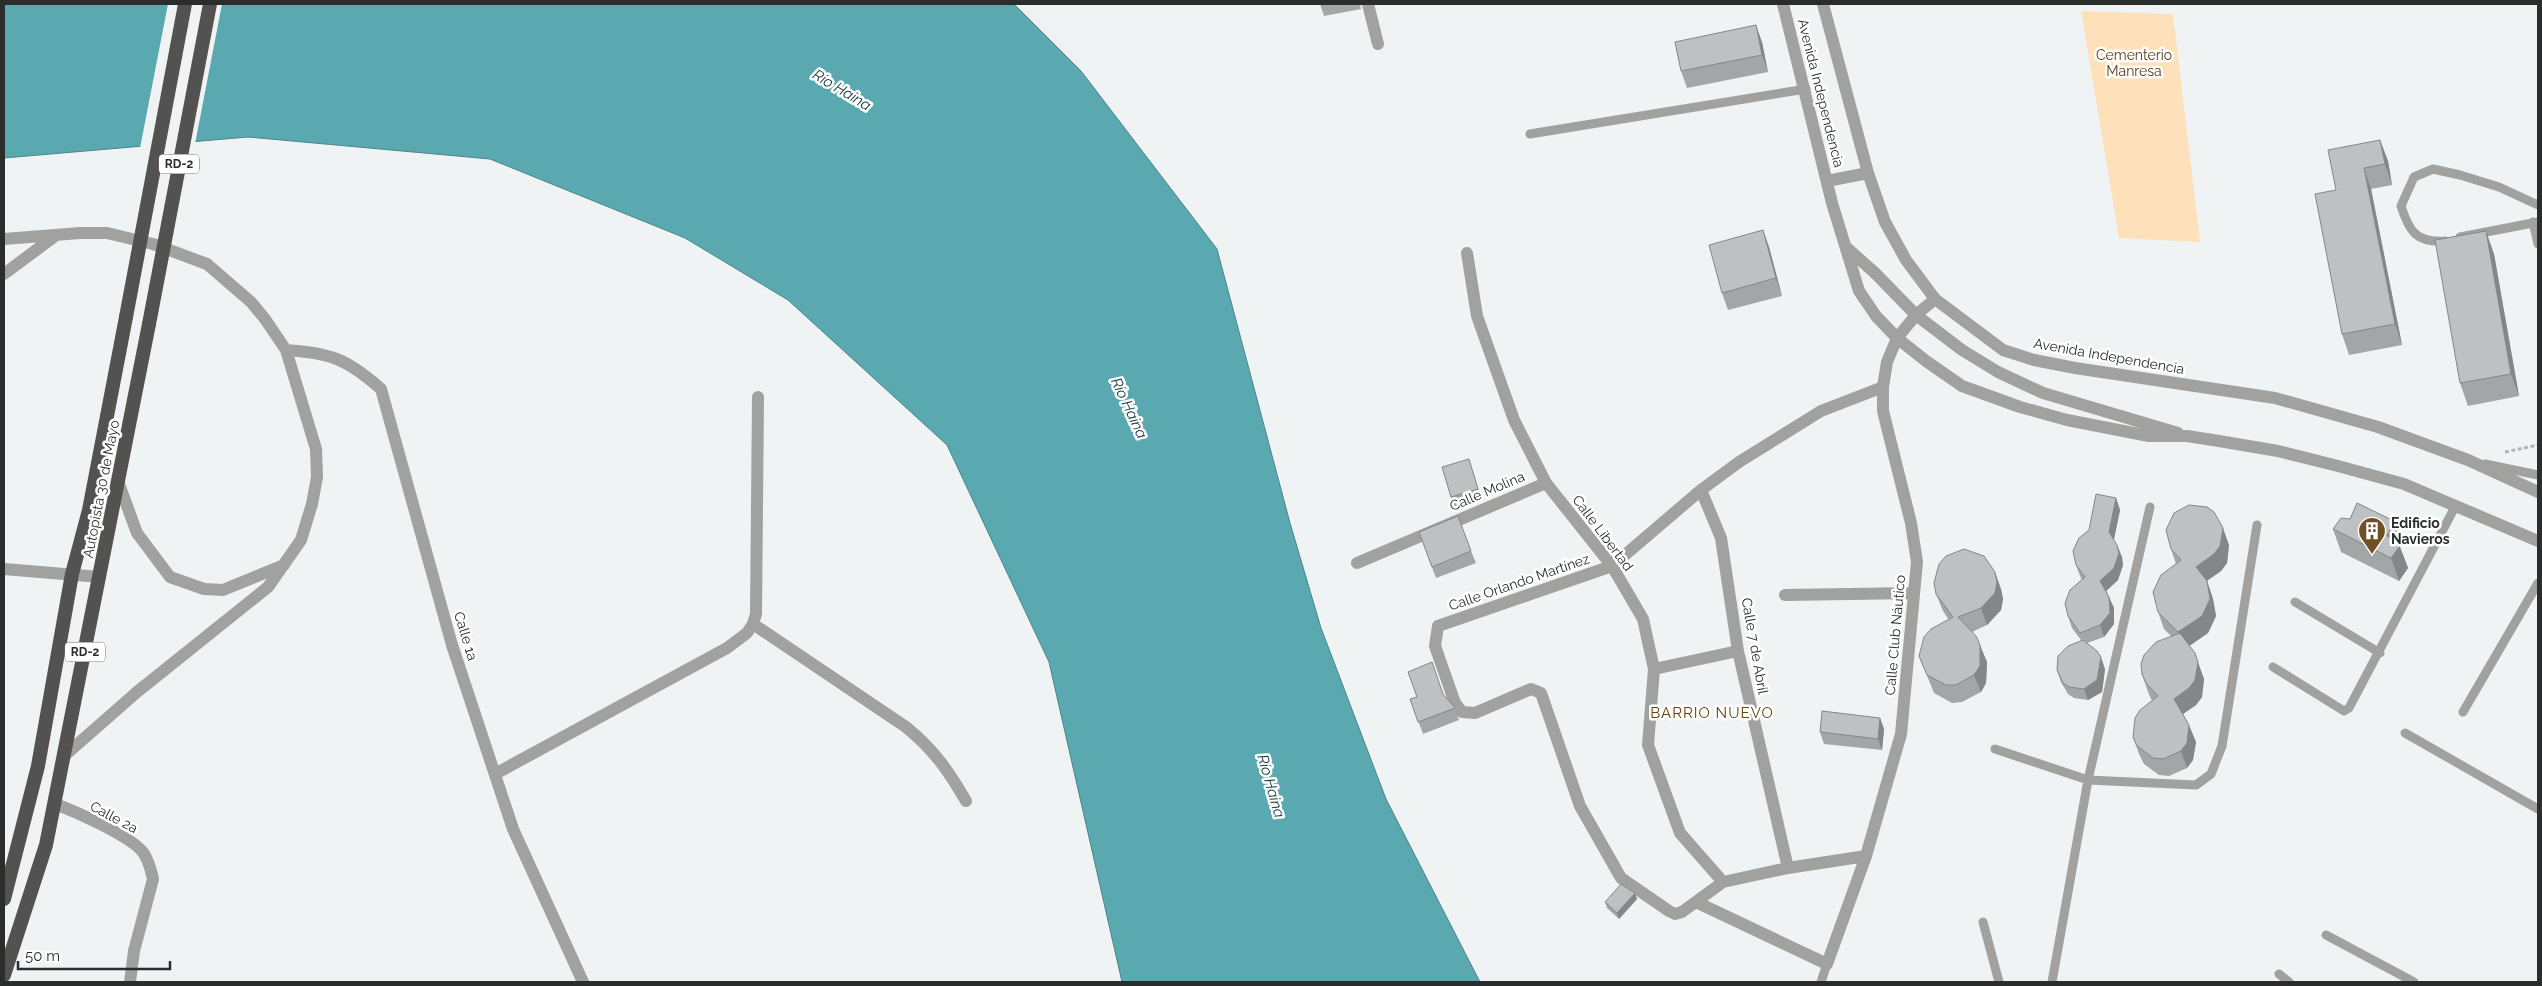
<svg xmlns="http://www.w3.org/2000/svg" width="2542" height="986" font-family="Raleway,sans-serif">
<rect width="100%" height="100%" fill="#eff3f4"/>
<path fill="#fee0bb" d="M2081,11L2173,14L2200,242L2119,238Z"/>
<path fill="#5aa9b1" stroke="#4c8489" d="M4,4H1014L1081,71L1217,249L1290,523L1321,628L1386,799L1480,982H1122L1049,662L947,445L788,300L685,238L490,159L248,137L4,158Z"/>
<path fill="#eff3f4" d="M168,4H222L195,144L140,148Z"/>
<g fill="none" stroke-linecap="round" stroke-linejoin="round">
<path stroke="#b1b5b6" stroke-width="3" stroke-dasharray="4 2.5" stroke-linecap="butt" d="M2505,452L2538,445"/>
<path stroke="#a1a19f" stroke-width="9" d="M1530,134L1806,89
M2533,222L2538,244
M2460,237L2538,222
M2445,241C2416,243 2409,231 2401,206L2414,177L2433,169L2460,175L2499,187L2538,205
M2485,464L2538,475
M2295,602L2380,653
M2273,667L2344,711L2349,708L2456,505
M2463,712L2538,583
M2405,733L2538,809
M1995,749L2088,780L2196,785L2211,774L2222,746L2257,525
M1983,922L1999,982
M2326,935L2414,982
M2279,974L2289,982
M1821,982L1827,964
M2052,982L2088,780L2150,507"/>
<path stroke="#a1a19f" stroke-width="12" d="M1368,4L1378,44
M1467,253L1477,316L1514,420L1546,483L1612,566L1643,619L1654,669L1648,745L1680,833L1723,882
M1701,490L1721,538L1738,651L1788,868
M1357,563L1546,483
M1785,595L1914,593
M753,624L906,727C934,750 948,770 966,801
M1654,669L1738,651
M495,774L727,648L747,633L753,624L756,614L758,397
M55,804C75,811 127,835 141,850C148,857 151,870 153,879L134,951L130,982
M1866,856L1788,868L1723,882L1682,912L1675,914L1669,911L1621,878L1580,806L1541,693L1531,689L1475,713L1462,712L1455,703L1435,646L1438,626L1612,566L1701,490L1739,462L1821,411L1883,387
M1696,902L1827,964L1866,856L1901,734L1917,562L1911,523L1883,411V387L1887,362L1897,338L1916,315L1935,299"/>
<path stroke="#a1a19f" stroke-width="12" d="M1783,4L1832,203L1859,291L1876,316L1897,338L1926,361L1962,386L2020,407L2067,420L2149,436H2187L2219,441L2278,451L2338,466L2404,484L2538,541
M1823,4L1868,173L1885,222L1906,260L1935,299L2003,350L2034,360L2075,368L2275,398L2378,427L2468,460L2538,492
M1827,181L1868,173
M4,239L80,233H107L153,244L207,264L251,302L265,319L286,350L316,449L317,477L312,504L301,540L268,587L137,692L64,756
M1847,248L1875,273L1916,315L1962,350L1998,372L2043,393L2178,433
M4,274L55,236
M286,350C331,353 347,359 381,389L452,645L513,829L583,982
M119,484L137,533L170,577L204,589L223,590L284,565
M4,569L100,577"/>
<path stroke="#545250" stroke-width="14" d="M4,899L38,766L72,574L89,510L126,317
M4,975L46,845L149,324"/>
<path stroke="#545250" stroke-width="14" d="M126,317L185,4
M149,324L210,4"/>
</g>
<path fill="#a3a6a6" d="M1320,4H1360L1361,9L1324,16Z
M1762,42L1768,72L1687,88L1681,71Z
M2380,140L2388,161L2392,185L2371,189L2402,345L2349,355L2342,334L2336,190Z
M1763,230L1769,247L1782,296L1728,310L1722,293Z
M2494,254L2519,396L2468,406L2460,383Z
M1473,471L1482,501L1455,508L1451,497Z
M2116,498L2120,510L2114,540L2122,557L2123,565L2118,580L2106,591L2114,608V624L2104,637L2087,643L2105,669L2102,692L2088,700L2074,698L2068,694L2061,682L2057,670L2081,640L2072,628L2068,616L2082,580L2080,576L2076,565L2089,530Z
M2350,519L2394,521L2402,543L2400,547L2408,568L2399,581L2341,552L2333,529Z
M1419,532L1471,551L1476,563L1436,578Z
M2229,545L2227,563L2221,571L2207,581L2213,599L2216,616L2208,633L2189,646L2204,679L2202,697L2196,705L2183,714L2196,742L2193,760L2187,768L2169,776L2159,775L2144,764L2139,754L2133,737L2152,701L2148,692L2142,674L2171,636L2164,629L2158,612L2176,564L2171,549Z
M2001,589L2003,599L2001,610L1987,625L1972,632L1987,662L1986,683L1981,692L1962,702L1952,703L1934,693L1919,656L1949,620L1943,611L1936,594Z
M1443,695L1455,708L1459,720L1423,734L1410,699L1417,697Z
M1880,718L1884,729L1882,750L1824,744L1820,732Z
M1637,899L1619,919L1607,908L1605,902Z"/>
<path fill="#848787" d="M1756,25L1762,42L1768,72L1762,55Z
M2380,140L2388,161L2392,185L2385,164Z
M2364,168L2371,189L2402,345L2395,324Z
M1763,230L1769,247L1782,296L1776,278Z
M2486,231L2494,254L2519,396L2511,374Z
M2116,498L2120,510L2113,543L2109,532Z
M2394,521L2402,543L2400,547L2408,568L2399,581L2391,558L2387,536Z
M2223,528L2229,545L2227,563L2221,571L2202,584L2196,567Z
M2117,545L2122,557L2123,565L2118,580L2104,593L2100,581Z
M1995,572L2001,589L2003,599L2001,610L1987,625L1981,608Z
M2207,581L2213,599L2216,616L2208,633L2185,649L2178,632Z
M2109,597L2114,608V624L2104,637L2100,625Z
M1980,645L1987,662L1986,683L1981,692L1974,675Z
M2101,657L2105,669L2102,692L2088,700L2084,689Z
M2198,662L2204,679L2202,697L2196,705L2180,716L2174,699Z
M1880,718L1884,729L1882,750L1878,739Z
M2189,725L2196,742L2193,760L2187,768L2181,751Z
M1635,893L1637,899L1619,919L1617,913Z"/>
<path fill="#bdc1c1" stroke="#848787" d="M1756,25L1762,55L1681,71L1675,42Z
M2380,140L2385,164L2364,168L2395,324L2342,334L2315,194L2336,190L2328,150Z
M1763,230L1776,278L1722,293L1709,245Z
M2486,231L2511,374L2460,383L2435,240Z
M1469,459L1478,489L1451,497L1442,467Z
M2096,494L2116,498L2109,532L2117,545L2119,553L2114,568L2100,581L2109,597L2110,613L2100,625L2080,633L2068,616L2065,603L2070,590L2085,577L2076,565L2073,551L2079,538L2089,530Z
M2357,503L2394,521L2387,536L2400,546L2391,558L2333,529L2341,518L2350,519Z
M2189,505L2207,507L2214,512L2223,528L2220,546L2214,554L2196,567L2207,581L2210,599L2202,616L2178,632L2158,612L2153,592L2161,575L2181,560L2171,549L2166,530L2174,513Z
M1458,516L1471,551L1432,567L1419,532Z
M1964,549L1984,556L1995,572L1997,582L1995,593L1981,608L1958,617L1976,636L1980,645V666L1974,675L1956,685H1946L1927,675L1919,656L1924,637L1931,629L1953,617L1936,594L1934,583L1939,564L1946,556Z
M2180,633L2195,653L2198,662L2195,680L2189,688L2174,699L2189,725L2187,743L2181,751L2163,759L2153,758L2137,746L2133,737L2135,718L2140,710L2158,696L2146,683L2142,674L2141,664L2144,655L2156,642Z
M2083,640L2097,651L2101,657L2097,680L2084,689L2069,687L2063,683L2057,670L2058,656L2068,646Z
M1432,662L1443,694L1455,708L1418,722L1410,699L1417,697L1408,672Z
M1822,711L1880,718L1878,739L1820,732Z
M1621,884L1635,893L1617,913L1605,902Z"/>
<defs>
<symbol id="building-pin" viewBox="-11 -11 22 30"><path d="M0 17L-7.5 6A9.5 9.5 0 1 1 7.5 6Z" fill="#6f4f25" stroke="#fff"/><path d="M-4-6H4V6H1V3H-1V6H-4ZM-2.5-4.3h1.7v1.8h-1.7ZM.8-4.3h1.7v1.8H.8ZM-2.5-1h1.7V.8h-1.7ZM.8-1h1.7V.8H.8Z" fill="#fff"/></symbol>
</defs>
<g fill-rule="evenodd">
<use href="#building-pin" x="2356" y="515" width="32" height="43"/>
</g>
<g text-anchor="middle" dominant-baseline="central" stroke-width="5" stroke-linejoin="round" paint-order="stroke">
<g fill="#fff" stroke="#6b6c6c" stroke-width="1">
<rect x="159" y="154.5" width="40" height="19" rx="4"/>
<rect x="65" y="642.5" width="40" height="19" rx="4"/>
</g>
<g font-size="12" font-weight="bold" fill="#2b2d2d">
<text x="179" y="164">RD-2</text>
<text x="85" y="652">RD-2</text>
</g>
<g font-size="14" fill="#573b15" stroke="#fff">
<text x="2134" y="55">Cementerio<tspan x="2134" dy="16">Manresa</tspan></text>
</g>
<g font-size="14" fill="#2b2d2d" stroke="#fff">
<text transform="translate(1821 93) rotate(76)">Avenida Independencia</text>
<text transform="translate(2109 356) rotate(10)">Avenida Independencia</text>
<text transform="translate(101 489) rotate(-79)">Autopista 30 de Mayo</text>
<text transform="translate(1487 491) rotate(-23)">Calle Molina</text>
<text transform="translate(1603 533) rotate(53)">Calle Libertad</text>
<text transform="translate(1519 582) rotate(-19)">Calle Orlando Martínez</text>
<text transform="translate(1895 635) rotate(-85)">Calle Club Náutico</text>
<text transform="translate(466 636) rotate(73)">Calle 1a</text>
<text transform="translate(1755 646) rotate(80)">Calle 7 de Abril</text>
<text transform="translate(114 817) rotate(28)">Calle 2a</text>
</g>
<g font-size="14" font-weight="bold" fill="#2b2d2d" stroke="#fff" text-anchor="start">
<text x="2391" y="523">Edificio<tspan x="2391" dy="16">Navieros</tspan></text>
</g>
<g font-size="15" font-style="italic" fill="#153b3f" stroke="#fff">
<text transform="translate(842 90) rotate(31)">Río Haina</text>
<text transform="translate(1129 408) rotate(65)">Río Haina</text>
<text transform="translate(1271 786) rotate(74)">Río Haina</text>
</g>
<g font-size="15" letter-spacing="1" fill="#66430f" stroke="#fff">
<text x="1712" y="713">BARRIO NUEVO</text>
</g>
</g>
<rect width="2542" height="986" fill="none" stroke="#2b2d2d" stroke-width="10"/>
<path d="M18 961v8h152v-8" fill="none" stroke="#2b2d2d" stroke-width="2.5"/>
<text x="25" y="961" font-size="15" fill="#2b2d2d" stroke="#ffffff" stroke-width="4" paint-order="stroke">50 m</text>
</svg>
